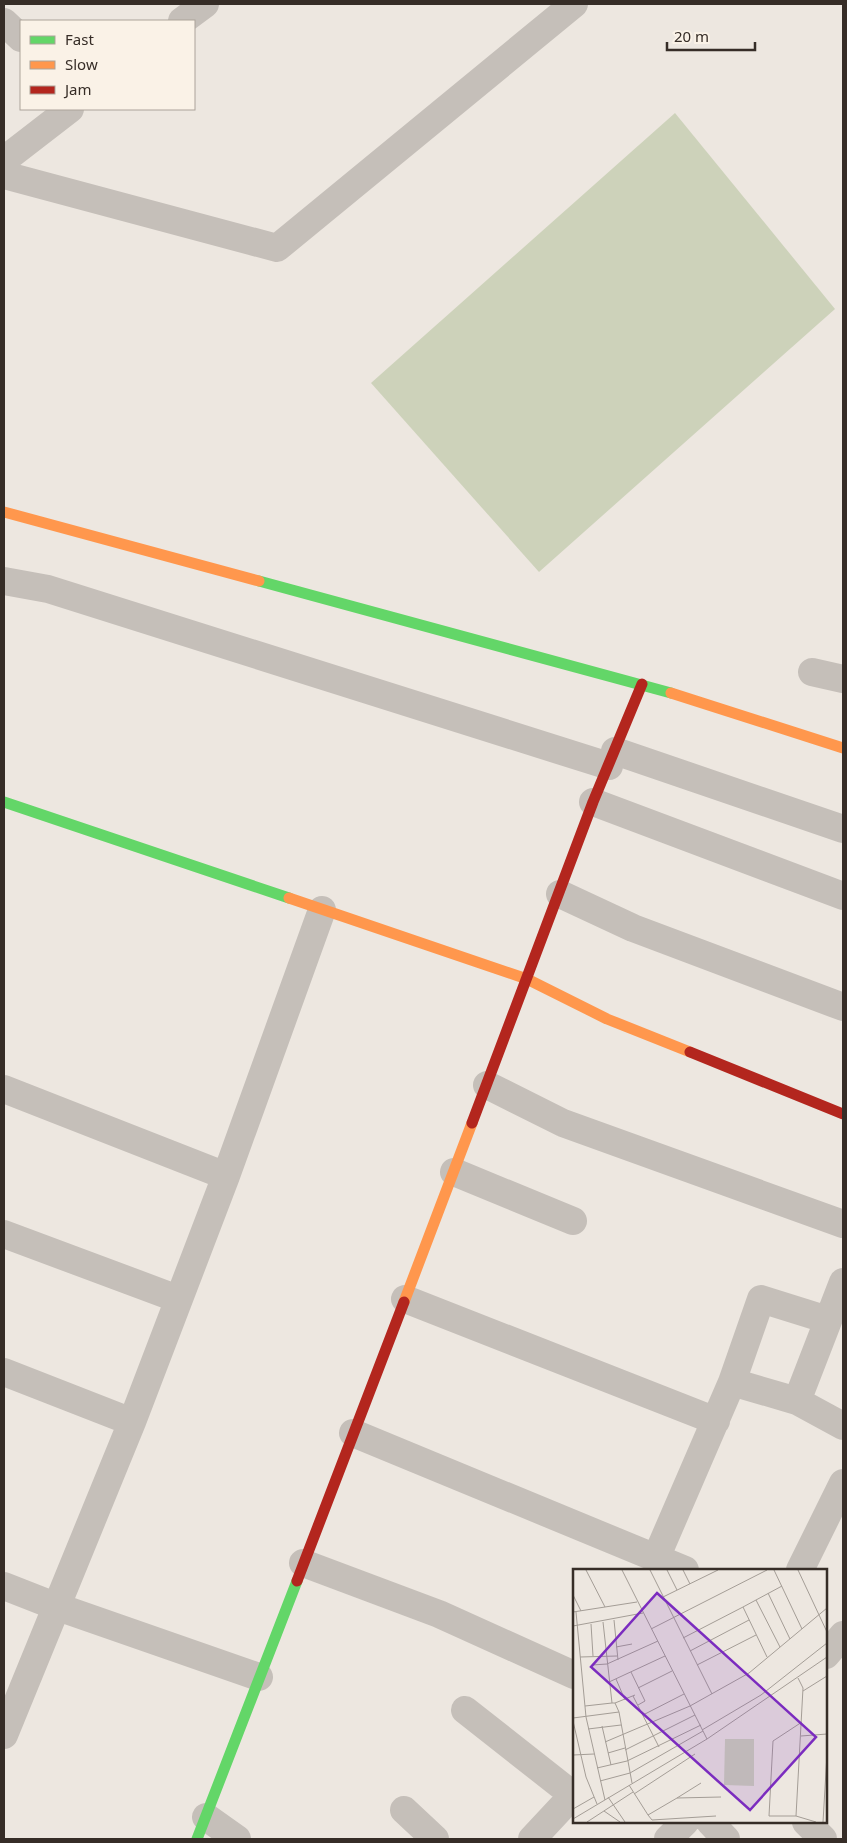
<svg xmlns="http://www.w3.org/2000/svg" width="847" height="1843" font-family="'Noto Sans',sans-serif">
<rect width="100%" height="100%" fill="#ede7e0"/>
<path fill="#cdd2ba" d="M675,113L835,309L539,572L371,383Z"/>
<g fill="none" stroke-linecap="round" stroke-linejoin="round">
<path stroke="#c5bfb9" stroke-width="28" d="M182,21L205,4
M4,22L21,38
M4,160L70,109
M4,175L277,248L574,4
M4,581L48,589L609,766
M812,672L843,679
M615,751L843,829
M593,802L843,896
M560,894L633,928L843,1007
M487,1085L563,1123L843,1224
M4,1089L226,1176
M454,1172L573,1221
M4,1234L178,1299
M405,1299L716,1421
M4,1372L132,1422
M732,1382L797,1401L843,1426
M797,1401L843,1282
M353,1433L685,1570
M656,1558L732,1382L761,1299L828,1320
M303,1563L439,1614L574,1675
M800,1570L843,1483
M4,1586L55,1606L259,1677
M826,1655L843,1635
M465,1710L573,1795
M4,1735L132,1422L226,1176L322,910
M404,1810L435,1839
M206,1817L237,1839
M710,1822L726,1839
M806,1822L823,1839
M532,1839L574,1794
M668,1839L685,1822"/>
<path stroke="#63d668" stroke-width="11" d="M259,581L671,693
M4,802L289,898
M197,1839L297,1581"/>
<path stroke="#ff974d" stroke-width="11" d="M4,512L259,581
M671,693L843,748
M289,898L527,979L607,1019L690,1052
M404,1302L472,1123"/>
<path stroke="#b3261e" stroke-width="11" d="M690,1052L843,1114
M472,1123L593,802L642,684
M297,1581L404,1302"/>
</g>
<g transform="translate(573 1569)">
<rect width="254" height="254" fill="#ede7e0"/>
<path d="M152,170H181V217L151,216Z" fill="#cdd2ba"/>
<path fill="none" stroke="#a49d96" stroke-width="1" d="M13,1L32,38M49,1L134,170M77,1L139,125M94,1L104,21M110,1L117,15M201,1L229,60M225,1L254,63M195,24L217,70M0,26L8,42M90,28L145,1M183,31L207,78M170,38L209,17M0,43L64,33M3,43L13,148L32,231M41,51L45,91M30,53L39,134H42L46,143L59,214M18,55L20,87M0,57L70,44M78,60L194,1M110,69L170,38L194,88M43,78L59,75M117,82L176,51M7,88L44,87M19,96L34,95L85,72M124,96L183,66M58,103L72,132L65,136M43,110L52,131M36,113L92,87M65,119L99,102M230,122L254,107M60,127L86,178M42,134L62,126M12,137L39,134M70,146L111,125M0,149L46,143M0,152L13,208L24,235M229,153L200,172L196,247H223L243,253M29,157L38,196M15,160L48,156M129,161L188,126L254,74M228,167L254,165M32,173L117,137L176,104L254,39M52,181L122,146M35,184L52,179M0,186L21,185M24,199L54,192L128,156M27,212L57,204L130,162M56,216L75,246L104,229L148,228M61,225L122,185M35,228L52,253M104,229L128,214M0,240L21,228M31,242L47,253M75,246L79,251L143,247M223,247L230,119L225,109M0,250L134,170L254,88M14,253L60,223M250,253L254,185"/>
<path fill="#7b2cbf" fill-opacity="0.15" stroke="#7b2cbf" stroke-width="2.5" d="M84,24L243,168L177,241L18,98Z"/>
<rect width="254" height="254" fill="none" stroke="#362d27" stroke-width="2.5"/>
</g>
<rect width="847" height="1843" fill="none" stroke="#362d27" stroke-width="10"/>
<rect x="20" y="20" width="175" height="90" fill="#faf2e7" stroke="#aca39a"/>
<rect x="30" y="36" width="25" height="8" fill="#63d668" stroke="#aca39a"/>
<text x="65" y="45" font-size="15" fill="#362d27">Fast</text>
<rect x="30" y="61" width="25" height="8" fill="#ff974d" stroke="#aca39a"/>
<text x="65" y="70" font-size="15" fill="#362d27">Slow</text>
<rect x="30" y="86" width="25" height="8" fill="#b3261e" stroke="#aca39a"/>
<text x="65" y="95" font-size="15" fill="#362d27">Jam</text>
<path d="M667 42v8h88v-8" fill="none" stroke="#362d27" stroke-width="2.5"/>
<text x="674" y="42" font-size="15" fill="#362d27" stroke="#faf2e7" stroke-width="4" paint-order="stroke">20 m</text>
</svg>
